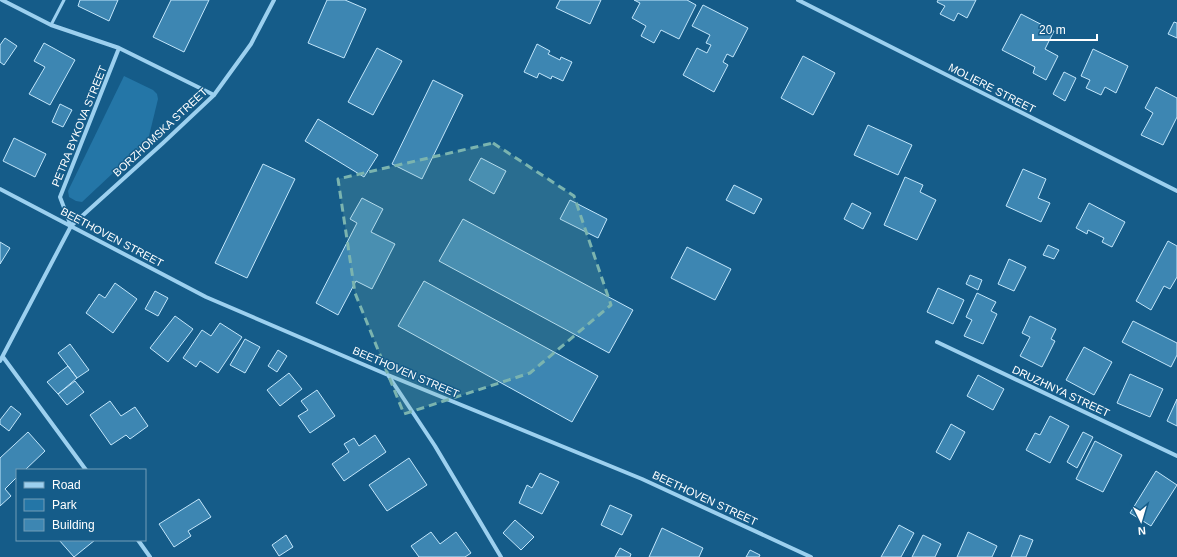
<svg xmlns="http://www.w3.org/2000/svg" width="1177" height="557" font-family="Arial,sans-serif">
<rect width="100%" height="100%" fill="#155c89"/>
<path fill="#2476a7" d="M124,76L153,90L157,94L158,99L149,136L144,144L82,202L76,201L69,197L68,191Z"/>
<path fill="#3d86b2" stroke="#c2e6fb" d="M80,0H118L109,21L78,6Z
M171,0H209L184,52L153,37Z
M327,0H345L366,9L344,58L308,43Z
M560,0H601L590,24L556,8Z
M634,0H687L696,5L679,39L661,30L654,43L641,36L646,26L632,18L640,3Z
M938,0H976L967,18L958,13L954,21L940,14L945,6L937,2Z
M703,5L748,28L733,57L727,54L723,62L728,65L714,92L683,75L697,48L707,53L711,45L706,43L710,35L692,26Z
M1021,14L1054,31L1045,49L1058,56L1046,80L1033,73L1035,67L1002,50Z
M1174,22L1177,23V38L1168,34Z
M5,38L17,46L4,65L0,62V45Z
M44,43L75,60L50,105L29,94L45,67L34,61Z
M537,44L550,51L548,54L560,60L561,57L572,62L563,81L552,76L551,79L539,73L537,78L524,72Z
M377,48L402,61L373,115L348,102Z
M1093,49L1128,66L1116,93L1105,87L1101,95L1086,88L1090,80L1081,76Z
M803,56L835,73L813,115L781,98Z
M1064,72L1076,78L1065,101L1053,94Z
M433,80L463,95L422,179L392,164Z
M1156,87L1177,98V117L1163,145L1141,135L1153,113L1145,108Z
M60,104L72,110L63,127L52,122Z
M318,119L378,155L364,177L305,141Z
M868,125L912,145L898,175L854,155Z
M14,138L46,154L35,177L3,161Z
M481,158L506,171L494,194L469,180Z
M263,164L295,179L247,278L215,263Z
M1023,169L1046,179L1038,198L1050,203L1041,222L1006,206Z
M905,177L923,185L920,192L936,200L917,240L884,225Z
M734,185L762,199L754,214L726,200Z
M362,198L383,209L371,232L395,244L372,289L356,281L338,315L316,303L357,223L350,219Z
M570,200L607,219L598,238L560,219Z
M852,203L871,213L863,229L844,219Z
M1089,203L1125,222L1112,247L1102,242L1104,238L1088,230L1087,234L1076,228Z
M463,219L633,310L609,353L439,261Z
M1168,241L1177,246V277L1170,289L1164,286L1151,310L1136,301Z
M0,242L10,248L0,264Z
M1048,245L1059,250L1054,259L1043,255Z
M687,247L731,269L715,300L671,278Z
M1009,259L1026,267L1014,291L998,284Z
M970,275L982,280L978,290L966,284Z
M424,281L598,376L572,422L398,326Z
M115,283L137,299L113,333L86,313L99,294L105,298Z
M938,288L964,300L953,324L927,312Z
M155,291L168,298L158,316L145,309Z
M977,293L996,302L991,311L997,314L983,344L964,336L972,320L966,317Z
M175,316L193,329L168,362L150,348Z
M1030,316L1056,329L1051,339L1055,341L1042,367L1020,356L1030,337L1022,333Z
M1133,321L1177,343V355L1171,367L1122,342Z
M220,323L242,337L218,373L200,361L196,367L183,358L202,330L211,336Z
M245,339L260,347L245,373L230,365Z
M70,344L89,370L77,378L58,353Z
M1084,347L1112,362L1094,395L1066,380Z
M278,350L287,356L277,372L268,366Z
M68,366L77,378L58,394L47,382Z
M289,373L302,389L280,406L267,390Z
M1130,374L1163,389L1150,417L1117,403Z
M978,375L1004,389L993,410L967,396Z
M75,381L84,392L67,405L58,394Z
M317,390L335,416L310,433L298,416L308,410L301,401Z
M1177,399V426L1167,421Z
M110,401L121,416L135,407L148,426L130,439L126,435L111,445L90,415Z
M11,406L21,414L9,431L0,424V420Z
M1050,416L1069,426L1050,463L1026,450L1035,433L1040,435Z
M951,424L965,432L950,460L936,452Z
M28,432L45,451L25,470H17V477L5,489L11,496L0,506V458Z
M1083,432L1093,437L1077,468L1067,462Z
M375,435L386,452L344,481L332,464L349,452L344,444L354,438L359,446Z
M1095,441L1122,455L1103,492L1076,479Z
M409,458L427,485L387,511L369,485Z
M1156,471L1177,485L1151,526L1130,513Z
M540,473L559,482L542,514L519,503L527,485L532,488Z
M199,499L211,517L188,531L191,536L174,547L159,524Z
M610,505L632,515L622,535L601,525Z
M515,520L534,537L521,550L503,533Z
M899,525L914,533L901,557H881Z
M662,528L703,548L699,557H649Z
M431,532L440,544L456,532L471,553L465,557H419L411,546Z
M968,532L997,546L992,557H957Z
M286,535L293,547L279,556L272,545Z
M923,535L941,544L935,557H912Z
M1020,535L1033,540L1026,557H1011Z
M59,540H95L74,557Z
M620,548L631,554L630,557H615Z
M750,550L760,555L759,557H746Z"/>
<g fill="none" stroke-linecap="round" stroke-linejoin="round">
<path stroke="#9cd0ef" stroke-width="3" d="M51,25L64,0"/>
<path stroke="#9cd0ef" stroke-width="4" d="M2,0L51,25L119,48L214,95
M798,0L1177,191
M0,189L206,297L388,375L642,479L811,557
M71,226L163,143L214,95L251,44L274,0
M937,342L1177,456
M3,357L86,470
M0,361L71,226L60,197L119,48
M388,375L435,446L501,557
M138,540L150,557"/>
</g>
<path fill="#7bb4af" fill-opacity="0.2" stroke="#7bb4af" stroke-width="3" stroke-dasharray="8 5" stroke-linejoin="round" d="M493,143L574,196L611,305L530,373L404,414L355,293L338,179Z"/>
<g text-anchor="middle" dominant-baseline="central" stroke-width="3" stroke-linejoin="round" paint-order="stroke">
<g font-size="11" fill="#fff" stroke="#155c89">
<text transform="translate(992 88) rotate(27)">MOLIERE STREET</text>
<text transform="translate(79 126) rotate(-68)">PETRA BYKOVA STREET</text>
<text transform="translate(160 132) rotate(-43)">BORZHOMSKA STREET</text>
<text transform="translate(112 237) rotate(28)">BEETHOVEN STREET</text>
<text transform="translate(406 372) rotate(23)">BEETHOVEN STREET</text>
<text transform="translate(1061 391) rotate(25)">DRUZHNYA STREET</text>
<text transform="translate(705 498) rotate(25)">BEETHOVEN STREET</text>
</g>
</g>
<rect x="16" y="469" width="130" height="72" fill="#155c89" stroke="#739db8"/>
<rect x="24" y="482" width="20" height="6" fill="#9cd0ef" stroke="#739db8"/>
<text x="52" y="489" font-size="12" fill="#ffffff">Road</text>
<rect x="24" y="499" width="20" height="12" fill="#2476a7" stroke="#739db8"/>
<text x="52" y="509" font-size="12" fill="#ffffff">Park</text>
<rect x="24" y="519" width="20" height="12" fill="#3d86b2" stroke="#739db8"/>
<text x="52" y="529" font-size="12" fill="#ffffff">Building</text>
<g transform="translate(1141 521) rotate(175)" stroke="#155c89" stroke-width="3" paint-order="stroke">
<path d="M0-3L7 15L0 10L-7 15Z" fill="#ffffff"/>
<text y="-6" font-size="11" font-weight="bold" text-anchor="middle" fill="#ffffff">N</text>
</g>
<path d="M1033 34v6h64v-6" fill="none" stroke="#ffffff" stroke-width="2"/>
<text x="1039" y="34" font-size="12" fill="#ffffff" stroke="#155c89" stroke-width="3" paint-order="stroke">20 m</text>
</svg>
